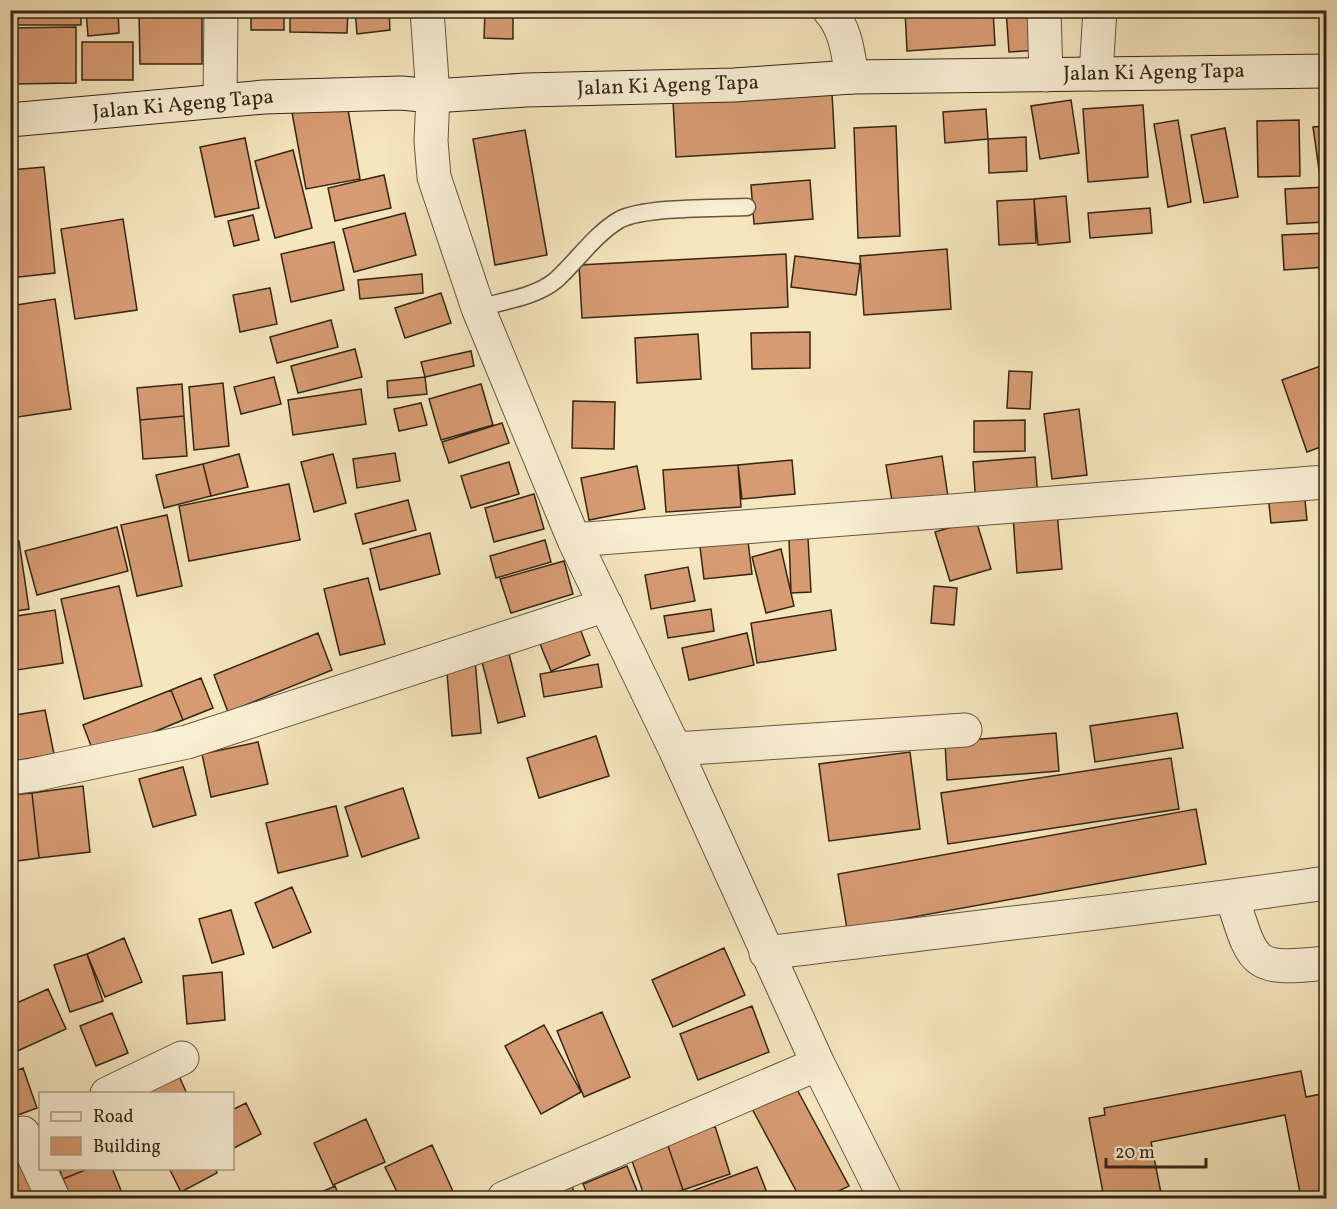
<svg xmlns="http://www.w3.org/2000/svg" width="1337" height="1209" font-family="Vollkorn,serif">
<rect width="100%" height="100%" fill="#f6e6be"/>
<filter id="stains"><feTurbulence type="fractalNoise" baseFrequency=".00333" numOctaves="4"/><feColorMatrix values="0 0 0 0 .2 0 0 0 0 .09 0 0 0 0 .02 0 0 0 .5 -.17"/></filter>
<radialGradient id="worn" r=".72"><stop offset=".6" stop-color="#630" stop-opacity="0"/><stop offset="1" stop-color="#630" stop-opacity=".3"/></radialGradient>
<path fill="#d79b73" stroke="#342615" stroke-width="1.5" d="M12,10H81V25H12Z
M86,10H118L119,33L88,36Z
M139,10H202V64H140Z
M251,10H284V30H251Z
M290,10H348L347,33L290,32Z
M355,10H389L390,30L357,34Z
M485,10H513V39L484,38Z
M545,10H590V13L545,14Z
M905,10H993L995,45L907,51Z
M1006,10H1037L1040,50L1009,52Z
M76,27V83L11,84V28Z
M82,42H133V80H82Z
M832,93L835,148L676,157L673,101Z
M346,98L360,179L306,189L291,107Z
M1071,100L1079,153L1040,159L1031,106Z
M1143,105L1148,177L1088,182L1083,109Z
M986,109L988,139L945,143L943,112Z
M1178,120L1191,202L1168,207L1154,124Z
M1299,120L1300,176L1258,177L1257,121Z
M896,126L900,236L858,238L854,128Z
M1326,126V176L1320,177L1313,127Z
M1225,128L1238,197L1204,203L1191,135Z
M525,130L547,255L495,265L473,139Z
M1026,137L1027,171L989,173L988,139Z
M245,138L259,208L215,217L200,147Z
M293,150L312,228L275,238L255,161Z
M44,167L55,273L10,278V170Z
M384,175L391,208L335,221L328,188Z
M810,180L813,219L754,224L751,185Z
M1326,187V222L1287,224L1285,189Z
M1066,196L1070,242L1038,245L1034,199Z
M1034,199L1036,243L999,245L997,201Z
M1150,208L1152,233L1090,238L1088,213Z
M405,213L416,255L354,272L343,229Z
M253,215L259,240L234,246L228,221Z
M123,219L137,310L75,319L61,229Z
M1326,233V267L1284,270L1282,235Z
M334,242L344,290L291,302L281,254Z
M947,249L951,309L864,315L860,256Z
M786,254L788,307L582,318L579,265Z
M795,256L860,264L856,295L791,287Z
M422,274L423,293L360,299L358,280Z
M270,288L277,324L240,332L233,295Z
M441,293L451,323L405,338L395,308Z
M55,299L71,409L11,418L10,306Z
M331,320L338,347L277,363L270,337Z
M810,332V368L752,369L751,333Z
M698,334L701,379L637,383L635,338Z
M355,349L362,377L298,393L291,366Z
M471,351L474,366L425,377L421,362Z
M1326,364V445L1307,452L1282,380Z
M1009,371L1032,372L1030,409L1007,408Z
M274,377L281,404L241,414L234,387Z
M425,377L427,394L388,398L387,381Z
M223,383L229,446L194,450L189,387Z
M182,384L184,416L140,420L137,388Z
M481,384L493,425L441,440L429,399Z
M361,389L366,424L293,435L288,400Z
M573,401L615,402L614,449L572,448Z
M421,403L427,425L399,431L394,409Z
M1079,409L1087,475L1052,479L1044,414Z
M184,416L187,456L143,459L140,420Z
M1025,420V451L974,452V421Z
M502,423L509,443L449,463L442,442Z
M395,453L400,481L357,488L353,459Z
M239,454L248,487L211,496L203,464Z
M333,454L346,503L314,512L301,462Z
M942,456L948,497L893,507L886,465Z
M1035,457L1038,500L976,505L973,462Z
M792,460L795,494L742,499L738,465Z
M509,462L519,494L471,508L461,476Z
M203,464L211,496L164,508L156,475Z
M738,465L741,507L666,512L663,470Z
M637,466L645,509L589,520L581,478Z
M289,484L300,540L189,561L179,506Z
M1304,491L1307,520L1271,523L1268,495Z
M534,494L544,529L494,542L485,508Z
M408,500L416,530L363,544L355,514Z
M1057,512L1062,569L1017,573L1013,516Z
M167,515L182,586L137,596L121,525Z
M976,520L991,569L950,581L935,532Z
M117,527L128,571L37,595L25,551Z
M430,533L440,574L380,590L370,549Z
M808,538L811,592L791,593L789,539Z
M545,540L551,562L496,578L490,556Z
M19,541L29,609L10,612V542Z
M748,541L752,574L704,579L700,547Z
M781,549L794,606L766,613L752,557Z
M564,561L573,594L511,613L500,579Z
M688,567L695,601L651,609L645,575Z
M368,578L385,644L340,655L324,589Z
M119,586L142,686L84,699L61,599Z
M934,586L957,588L954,625L931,623Z
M711,609L714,631L668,638L664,616Z
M55,610L63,663L10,671V617Z
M831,610L836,650L757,663L751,623Z
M576,618L590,655L551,671L536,634Z
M318,633L332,670L228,712L214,675Z
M747,633L754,665L689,680L682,648Z
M508,650L525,716L498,723L481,658Z
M475,658L481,733L452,736L446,660Z
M598,664L602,687L544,697L540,674Z
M201,678L213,708L183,720L171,690Z
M171,690L183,720L95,756L83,725Z
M45,710L54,754L10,762V716Z
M1177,713L1183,748L1095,762L1090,726Z
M1056,733L1059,771L947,780L945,742Z
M596,736L609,776L539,798L527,758Z
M258,742L268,784L211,797L202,754Z
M910,752L920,829L829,841L819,764Z
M1171,758L1179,809L948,844L941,793Z
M183,767L196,815L153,827L139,779Z
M83,786L90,852L39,858L32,793Z
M403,788L419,838L362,857L345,807Z
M32,793L39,858L10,862V795Z
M336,806L348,856L278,873L266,823Z
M1196,809L1206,864L847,929L838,874Z
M292,887L311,932L273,948L255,903Z
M231,910L244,954L212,963L199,919Z
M124,938L142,982L105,997L87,954Z
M724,948L745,995L673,1027L652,980Z
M87,954L103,1001L70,1012L54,965Z
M222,972L225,1020L187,1024L183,976Z
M48,989L66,1029L13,1053L16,1060L10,1062V1006Z
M752,1006L769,1052L698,1080L680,1034Z
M602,1012L630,1077L584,1097L557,1031Z
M112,1013L128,1053L96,1066L80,1026Z
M544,1025L581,1092L541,1114L505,1046Z
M175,1067L187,1094H140Z
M23,1068L37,1108L10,1118V1073Z
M1301,1071L1306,1097L1326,1093V1198H1301L1285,1115L1151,1142L1162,1198H1104L1089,1118L1105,1115L1104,1108Z
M793,1082L849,1186L825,1198H800L750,1105Z
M246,1103L261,1134L232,1149V1110Z
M366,1119L385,1162L333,1185L314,1143Z
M715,1126L730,1174L683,1190L667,1143Z
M667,1143L683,1190L658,1198H645L630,1155Z
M10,1145L35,1190L10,1198Z
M432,1145L456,1198H400L385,1167Z
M627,1166L640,1198H589L583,1184Z
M757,1167L769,1198H673Z
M59,1168H90L63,1179Z
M90,1168H112L124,1198H71L63,1179Z
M169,1168H215L217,1173L181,1192Z
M571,1183L576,1198H533Z
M335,1186L340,1198H308Z"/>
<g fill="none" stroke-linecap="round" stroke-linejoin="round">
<defs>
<path id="lane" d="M478,308C503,301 536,297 556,280C577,261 594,235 619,220C643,207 717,208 747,207"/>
<path id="street" d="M427,10L433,96L431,141L434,177L478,308L574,540L675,749L818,1064L885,1198
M829,10C846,29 848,53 852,77
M1044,10L1046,75
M1096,74L1100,10
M220,100L221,10
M574,540L1326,482
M675,749L965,730
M10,778L33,775L187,742L606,605
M1232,897C1254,966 1252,971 1326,963
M766,953C953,929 1140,910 1326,883
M107,1094L182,1058
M23,1133L53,1198
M504,1198L818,1064"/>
<path id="secondary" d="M10,120L264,97L401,93L433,96L526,90L734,85L852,77L1326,71"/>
</defs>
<use href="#lane" stroke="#64563f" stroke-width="19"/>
<use href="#street" stroke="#64563f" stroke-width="35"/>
<use href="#secondary" stroke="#342615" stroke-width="35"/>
<use href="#lane" stroke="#f9efd5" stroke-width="16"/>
<use href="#street" stroke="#f9efd5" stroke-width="33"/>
<use href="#secondary" stroke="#f9efd5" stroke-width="33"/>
</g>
<g text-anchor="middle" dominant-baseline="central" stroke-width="4.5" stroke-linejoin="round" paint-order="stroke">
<g font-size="21" fill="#342615" stroke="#f9efd5">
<text transform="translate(1154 73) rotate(-1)">Jalan Ki Ageng Tapa</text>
<text transform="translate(668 86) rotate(-2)">Jalan Ki Ageng Tapa</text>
<text transform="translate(183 105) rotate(-5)">Jalan Ki Ageng Tapa</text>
</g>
</g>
<rect width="1337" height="1209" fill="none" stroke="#f6e6be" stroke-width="36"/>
<rect x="12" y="12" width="1313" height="1185" fill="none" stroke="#342615" stroke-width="3"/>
<rect x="18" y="18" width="1301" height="1173" fill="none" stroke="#342615" stroke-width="1.5"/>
<rect x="39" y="1092" width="195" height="78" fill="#f9efd5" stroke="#aa9f88" stroke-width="1.5"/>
<rect x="51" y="1112" width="30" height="9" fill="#f9efd5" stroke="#aa9f88" stroke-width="1.5"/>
<text x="93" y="1122" font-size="18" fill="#342615">Road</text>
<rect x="51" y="1137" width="30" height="18" fill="#d79b73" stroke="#aa9f88" stroke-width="1.5"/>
<text x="93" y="1152" font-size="18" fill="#342615">Building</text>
<path d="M1106 1158v9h100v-9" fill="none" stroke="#342615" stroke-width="3"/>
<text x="1115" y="1158" font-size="18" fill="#342615" stroke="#f9efd5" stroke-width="4.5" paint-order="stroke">20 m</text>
<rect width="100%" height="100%" filter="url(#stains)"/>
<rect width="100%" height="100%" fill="url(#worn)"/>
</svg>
